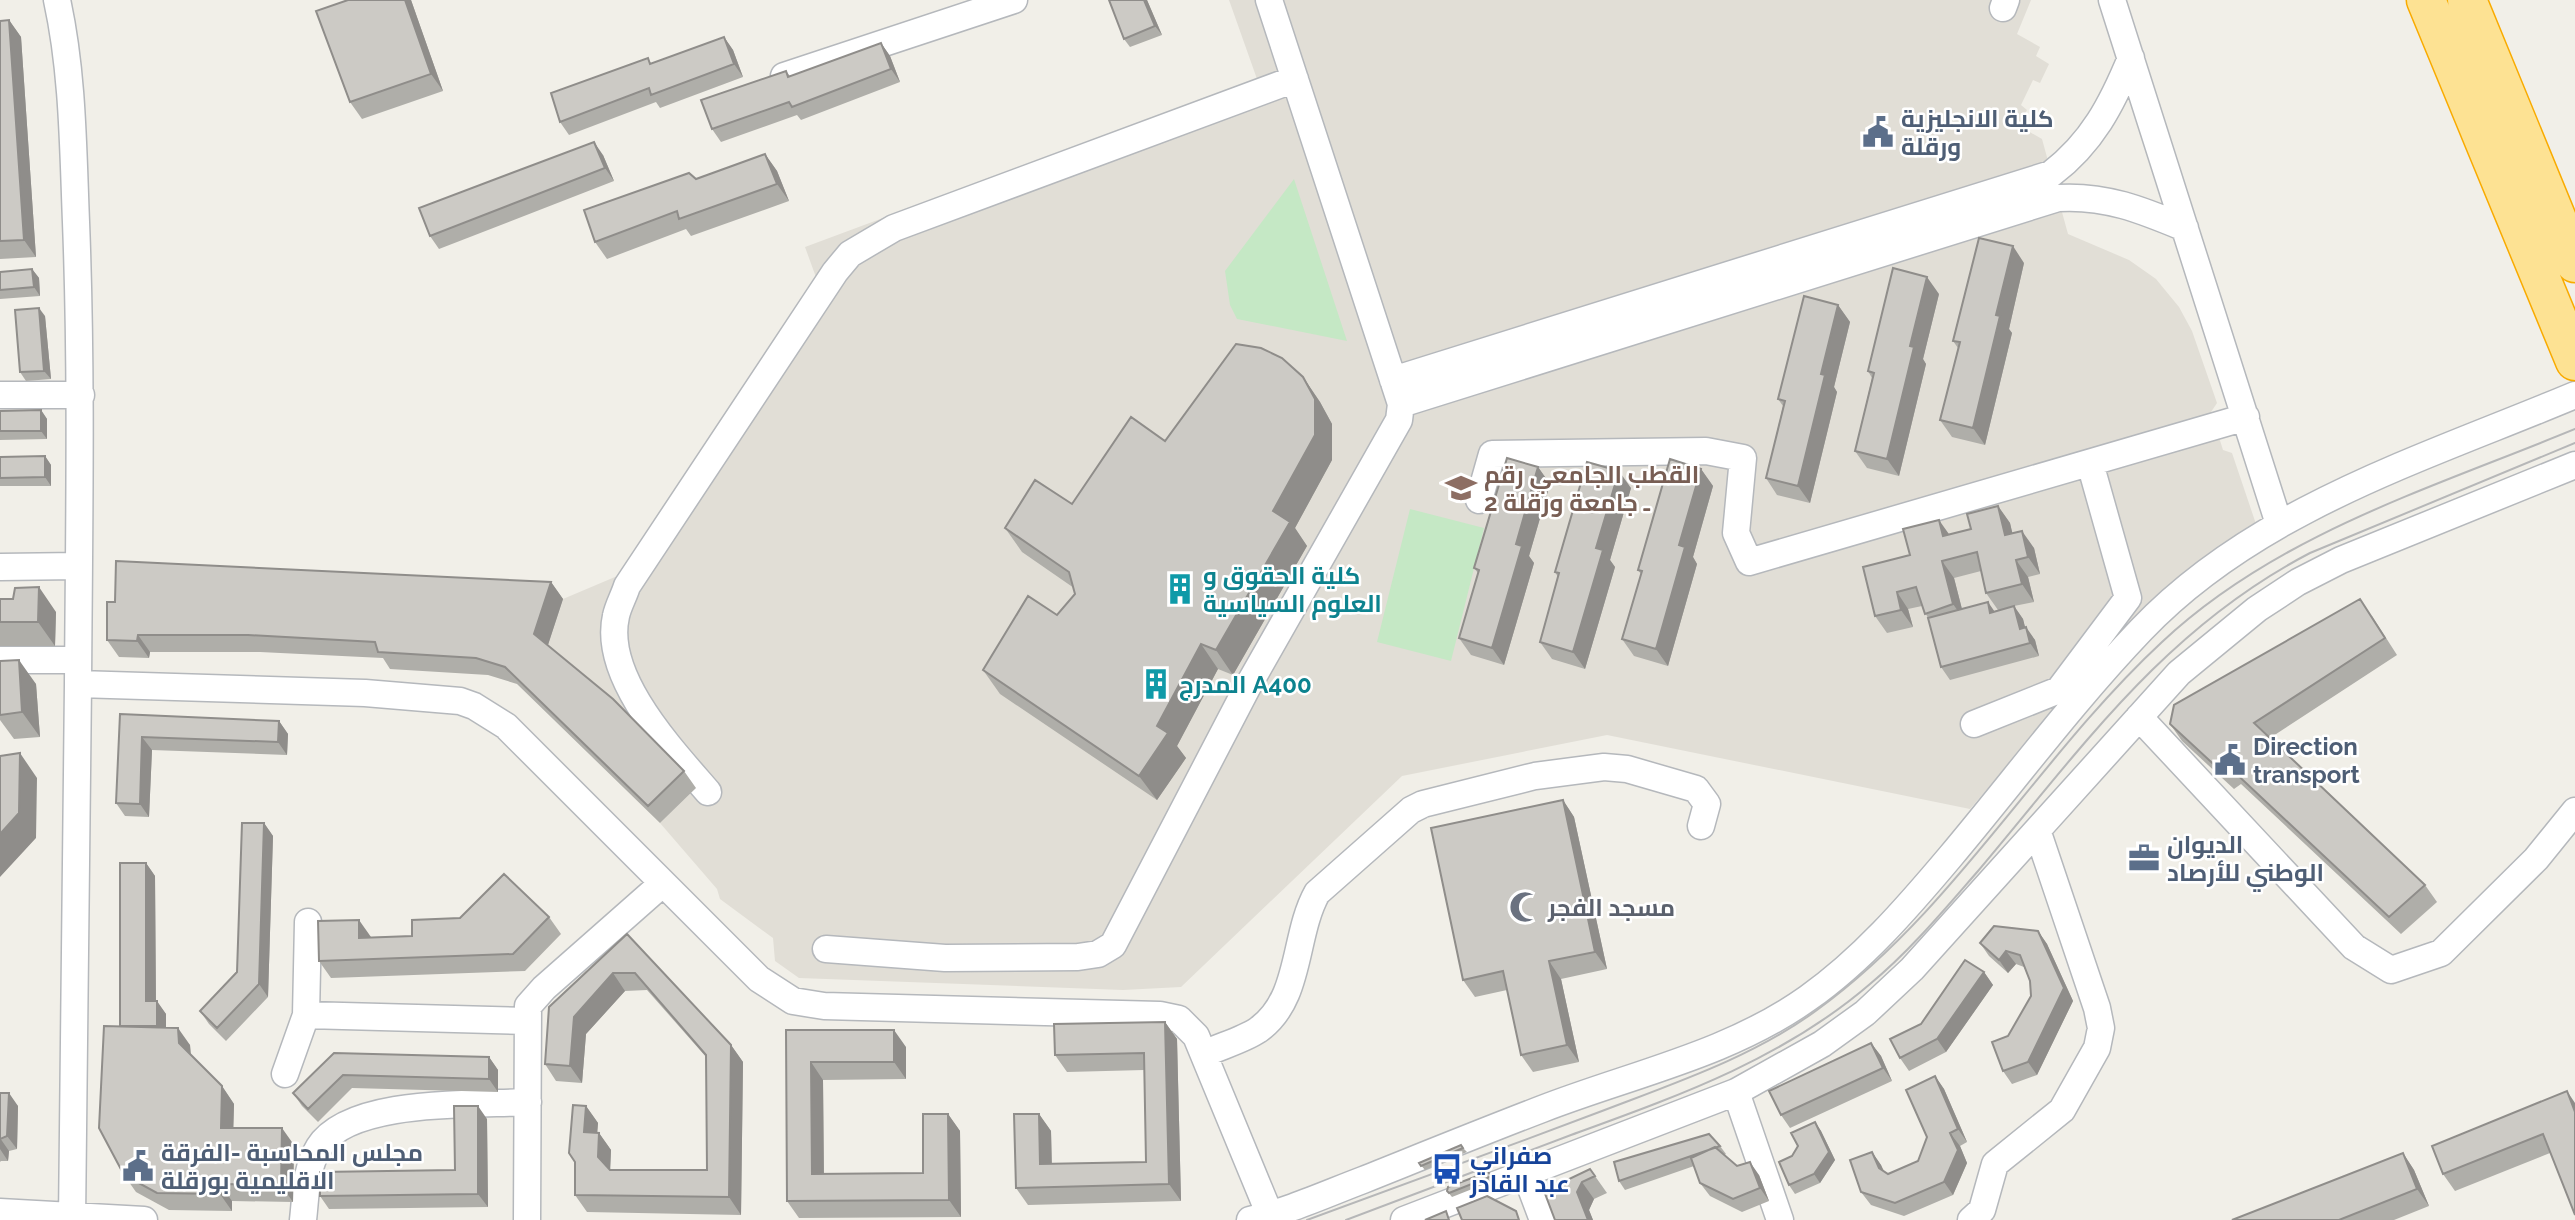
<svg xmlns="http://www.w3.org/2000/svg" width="2575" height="1220" font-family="Raleway,Cairo,sans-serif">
<rect width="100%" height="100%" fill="#f1efe8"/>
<path fill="#e1ded6" d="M1229,0H2031L2017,34L2040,47L2036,56L2049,64L2040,83L2033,80L2021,105L2027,110L2019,126L2042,139L2068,234L2129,260L2156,279L2179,307L2192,331L2217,403L2211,412L2223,450L2232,453L2256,524L2196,567L2040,728L1970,809L1607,735L1402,776L1181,987L1123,990L799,978L775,961L773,938L720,899L717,889L660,823L695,789L546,651L563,599L622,574L817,280L805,247L1257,79Z"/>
<path fill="#c5e8c5" d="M1294,179L1347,341L1237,319L1230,305L1225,271Z
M1410,509L1484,528L1451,661L1377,642Z"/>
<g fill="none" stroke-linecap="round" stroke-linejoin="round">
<defs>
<path id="minor" d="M57,0C73,73 73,148 76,222C82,376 79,530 78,684
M2112,0L2279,524
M2003,8L2006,0
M784,76L1014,0
M1393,380L2051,174C2092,143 2112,104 2131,58
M0,395H81
M1401,404L2058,198C2105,195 2142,210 2185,228
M1479,500L1492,454L1706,451L1743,458L1736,533L1749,562L2246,417
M0,567L78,566
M0,660H78
M2139,717L2354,947L2391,970L2441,953L2536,859L2575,811
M1974,724L2059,690L2128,598L2090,463
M708,792C672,750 602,677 616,616C618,606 624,596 627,586L835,272L850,254L894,228L1295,79
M308,922L306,1015L527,1021
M826,949L945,958L1078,957L1098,954L1113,945L1248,686L1399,420L1401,404L1269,0
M1204,1054C1221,1046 1243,1040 1258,1030C1302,999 1293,936 1317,893L1411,810L1423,804L1535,776L1604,767L1627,769L1696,789L1707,804L1701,826
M285,1074L306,1015
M1736,1092L1780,1220
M1526,1175L1543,1220
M0,1212L144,1220
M72,1220L78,684L365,693L460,701L474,706L506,726L759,979L793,1001L824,1006L1160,1015L1179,1019L1196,1036L1272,1220
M303,1220C306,1195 305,1170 319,1147C350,1098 475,1105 528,1102
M527,1220L528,1006L544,988L662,884
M1250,1220C1289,1211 1326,1194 1363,1180C1423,1156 1482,1132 1542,1109C1632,1074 1728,1055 1808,998C1862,960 1907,908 1950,857C2013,782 2073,701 2141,630C2256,509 2425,458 2575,395
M1404,1220L1736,1092L1822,1044L1865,1013L1912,969L2179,673L2257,609L2298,582L2341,560L2575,465
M1971,1220L1982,1210L1995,1164L2062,1110L2097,1048L2101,1028L2097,1008L2038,833"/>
<path id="highway" d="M2426,0L2575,361
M2467,0L2575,263"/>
</defs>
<use href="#minor" stroke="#b5b8bc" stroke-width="29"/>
<use href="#highway" stroke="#f9ab00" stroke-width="41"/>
<use href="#minor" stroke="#fff" stroke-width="26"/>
<use href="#highway" stroke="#fde293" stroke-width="38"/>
<path stroke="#b6b7b8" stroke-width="2" d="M1307,1220C1406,1184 1504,1148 1602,1111C1675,1083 1753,1057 1817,1010C1955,910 2038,757 2162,642C2277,534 2432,488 2575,429
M1346,1220C1421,1192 1496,1163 1571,1135C1678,1096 1783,1059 1870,984C1910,951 1944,910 1978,871C2081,749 2164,629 2310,553L2575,443"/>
</g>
<path fill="#afaea9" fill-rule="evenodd" d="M411,0L443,91L362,119L350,102Z
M1109,0H1147L1162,35L1130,47L1124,39Z
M9,20L21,37L36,257L0,259V21Z
M724,37L733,50L743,77L660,108L656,102L569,135L560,122L651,64Z
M881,43L890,56L900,82L801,120L797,115L721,142L712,129L786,71L790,76Z
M765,154L777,171L789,201L691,236L686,229L607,259L595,242L696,179Z
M603,155L614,181L439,249L430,236Z
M2024,263L2009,329L2012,333L1985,445L1952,437L1940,420L1958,348L1953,341Z
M32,269L39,278L40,296L0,299V272Z
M1939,294L1923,359L1926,364L1899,476L1867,468L1855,451L1872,378L1868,371Z
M1838,305L1850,322L1834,387L1837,392L1810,503L1777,495L1766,478L1783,406L1778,399Z
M45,316L51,379L26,381L20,372Z
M1303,377L1320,402L1332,424V460L1295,528L1307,546L1233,675L1218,669L1177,746L1186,758L1157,800L1000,694L983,670L1057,615L1075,594L1074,588L1022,552L1005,528L1072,504L1165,441Z
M41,410L47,419V439L0,440V411Z
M45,456L51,465V486H0V457Z
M1538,467L1550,484L1529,556L1534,563L1504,665L1471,655L1459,638L1478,573L1474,568Z
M1701,469L1713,486L1693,557L1697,564L1668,666L1634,656L1622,639L1641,574L1638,570Z
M1631,488L1610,560L1615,567L1585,669L1552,659L1540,642L1558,577L1555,572Z
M1998,506L2010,523L2012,533L2034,548L2040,574L2028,577L2034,602L2014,606L2023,619L2025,628L2035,640L2039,656L1950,680L1941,667L1928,618L1922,606L1908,609L1913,627L1887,633L1875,616L1910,555L1949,535L1971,529ZM1981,571L1986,593L1998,610L1995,611L1962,609L1954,578Z
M551,582L563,599L548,645L684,771L696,788L660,823L517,684L488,675L390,669L383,658L260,652H150L149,658L119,657L107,640V602Z
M0,599L56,612L55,646H0Z
M2372,616L2397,655L2270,738L2425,885L2437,902L2401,934L2241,784L2234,789L2182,741L2170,724Z
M0,661L36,684L40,737L14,739L0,720Z
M120,714L279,721L288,734L287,755L152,750L149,817L125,816L116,803Z
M1563,800L1574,817L1607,969L1561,979L1579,1062L1533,1072L1521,1055L1507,990L1475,997L1463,980Z
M264,823L273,836L268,997L226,1041L209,1024L200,1011L237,972Z
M146,863L155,876L156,1001L166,1014V1027L190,1045L191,1055L222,1086L234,1104L233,1128L294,1145L293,1202L232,1201V1211L169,1210L136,1192L124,1175L120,1027Z
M549,917L561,934L525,971L331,978L319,961L371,937L412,936Z
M2038,931L2047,944L2073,1001L2037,1075L2012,1084L2003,1071L2008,1036L2031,996L2030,981L2024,967L2016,964L2008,973L1989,956L1980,943Z
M627,934L731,1045L743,1062L741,1215L587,1212L575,1195L586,1106L598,1123L597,1133H599L611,1150L610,1169L707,1170V1058L647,990L625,991L586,1034L582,1083L556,1081L545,1064Z
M1984,972L1993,985L1946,1052L1909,1071L1900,1058L1921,1024Z
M1165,1022L1177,1039L1181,1201L1028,1205L1016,1188L1039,1114L1051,1131L1052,1164L1146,1162L1144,1070L1067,1072L1055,1055Z
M786,1030L906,1047V1079L823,1080L824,1173H923L948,1114L960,1131L961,1217L799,1218L787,1201Z
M1871,1043L1881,1056L1892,1081L1790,1128L1781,1115Z
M334,1053L489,1057L498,1070V1092L352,1088L318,1122L302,1106L293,1093Z
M1935,1076L1944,1089L1967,1142L1960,1146L1967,1163L1953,1195L1904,1216L1871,1205L1861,1192L1872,1152L1881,1165L1884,1171L1888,1174L1918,1161L1927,1137Z
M0,1093L18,1106L17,1149L9,1151L8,1161H1L0,1162Z
M2575,1103L2550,1153L2455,1191L2443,1174Z
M487,1119L488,1207L329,1209L320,1196L455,1170Z
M1815,1122L1821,1131L1835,1160L1820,1183L1795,1194L1789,1185L1792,1156Z
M1720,1146L1726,1154L1724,1155L1737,1166L1759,1175L1769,1201L1742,1212L1710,1196L1700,1183L1694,1166L1625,1190L1619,1181Z
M1463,1148L1467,1152L1425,1170L1419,1163Z
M2403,1153L2414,1170L2429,1206L2394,1220H2232Z
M1590,1169L1607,1193L1594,1199L1589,1210L1593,1220H1555Z
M1488,1172L1495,1180L1452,1197L1447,1191Z"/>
<path fill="#8f8d8a" d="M405,0H411L443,91L431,74Z
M1144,0H1147L1162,35L1155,26Z
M9,20L21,37L36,257L24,240Z
M724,37L733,50L743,77L734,64Z
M881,43L890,56L900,82L891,69Z
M594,142L603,155L614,181L605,168Z
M765,154L777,171L789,201L777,184Z
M2013,246L2024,263L2009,329L2012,333L1985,445L1973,428L1996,315Z
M32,269L39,278L40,296L34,287Z
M1927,277L1939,294L1923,359L1926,364L1899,476L1887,459L1910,346Z
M1838,305L1850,322L1834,387L1837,392L1810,503L1798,486L1821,374Z
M39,308L45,316L51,379L44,371Z
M1303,377L1320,402L1332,424V460L1295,528L1307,546L1233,675L1216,650L1273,511Z
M41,410L47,419V439L41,431Z
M45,456L51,465V486L45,477Z
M1538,467L1550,484L1529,556L1534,563L1504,665L1492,648L1516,544Z
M1701,469L1713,486L1693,557L1697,564L1668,666L1656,649L1679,545Z
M1619,471L1631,488L1610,560L1615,567L1585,669L1573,652L1596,548Z
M1998,506L2010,523L2017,552L2005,535Z
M1939,520L1951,537L1943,536Z
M2022,531L2034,548L2040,574L2028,557Z
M2016,560L2028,577L2034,602L2022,584Z
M1942,561L1954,578L1965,621L1953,604Z
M551,582L563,599L546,651L534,634Z
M39,587L56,612L55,646L38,622Z
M1897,592L1908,609L1913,627L1901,610Z
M1988,602L1997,615L1990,613Z
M2014,606L2023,619L2029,642L2020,629Z
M2026,627L2035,640L2039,656L2030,643Z
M138,635L150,652L149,658L137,641Z
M1201,644L1218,669L1177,746L1186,758L1157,800L1139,776L1157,726Z
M19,660L36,684L40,737L22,712Z
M279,721L288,734L287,755L278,742Z
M142,737L152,750L149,817L140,804Z
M20,753L37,778L36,838L0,877V834Z
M1563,800L1574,817L1607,969L1595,952Z
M264,823L273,836L268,997L259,984Z
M146,863L155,876L156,1014L146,1001Z
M359,920L371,937L359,938Z
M2038,931L2047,944L2073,1001L2037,1075L2028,1062Z
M2006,951L2016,964L2008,973L1999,960Z
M1549,961L1561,979L1579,1062L1567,1045Z
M1984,972L1993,985L1946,1052L1937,1039Z
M613,973L625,991L586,1034L582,1083L570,1066L574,1017Z
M157,1001L166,1014V1039L157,1026Z
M1165,1022L1177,1039L1181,1201L1169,1184Z
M178,1028L190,1045L191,1060L179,1043Z
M894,1030L906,1047V1079L894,1062Z
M1871,1043L1881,1056L1892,1081L1883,1068Z
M731,1045L743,1062L741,1215L729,1197Z
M489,1057L498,1070V1092L489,1079Z
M811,1062L823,1080L824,1191L812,1174Z
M1935,1076L1944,1089L1967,1142L1958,1129Z
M222,1086L234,1104L233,1145L221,1128Z
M2567,1091L2575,1103V1112Z
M9,1093L18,1106L17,1149L7,1136Z
M478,1106L487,1119L488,1207L478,1194Z
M586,1106L598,1123L596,1149L584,1132Z
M948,1114L960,1131L961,1217L949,1200Z
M1039,1114L1051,1131L1052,1181L1040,1164Z
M1815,1122L1821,1131L1835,1160L1820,1183L1814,1174Z
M282,1128L294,1145L293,1202L281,1185Z
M599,1133L611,1150L610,1174L598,1157Z
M1950,1133L1960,1146L1967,1163L1953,1195L1944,1182Z
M0,1138L9,1151L8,1161L0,1149Z
M1872,1152L1881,1165L1888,1181L1879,1168Z
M2403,1153L2414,1170L2429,1206L2417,1189Z
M1750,1162L1759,1175L1769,1201L1760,1188Z
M1582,1182L1594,1199L1589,1210L1593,1220H1588L1577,1192Z
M220,1184L232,1201V1211L220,1194Z"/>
<path fill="#cccac5" stroke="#8f8d8a" stroke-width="2" d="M348,0H405L431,74L350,102L316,11Z
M1109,0H1144L1155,26L1124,39Z
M9,20L24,240L0,241V21Z
M724,37L734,64L651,95L649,88L560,122L551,93L648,58L650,64Z
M881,43L891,69L792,107L789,102L712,129L701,100L786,71L788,77Z
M594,142L605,168L430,236L419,208Z
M765,154L777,184L679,219L677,211L595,242L584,210L689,173L696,179Z
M1979,238L2013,246L1996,315L2000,316L1973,428L1940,420L1960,342L1953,341Z
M1893,268L1927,277L1910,346L1914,347L1887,459L1855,451L1874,373L1868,371Z
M32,269L34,287L0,290V272Z
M1804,296L1838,305L1821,374L1825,375L1798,486L1766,478L1785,401L1778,399Z
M39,308L44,371L20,372L15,310Z
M1236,344L1261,348L1282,358L1303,377L1315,399V435L1273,511L1290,522L1216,650L1201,644L1157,726L1168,733L1139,776L983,670L1028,596L1057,615L1075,594L1069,572L1005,528L1035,480L1072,504L1131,417L1165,441Z
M41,410V431H0V411Z
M45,456V477L0,478V457Z
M1507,458L1538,467L1516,544L1522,546L1492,648L1459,638L1479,570L1474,568Z
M1670,459L1701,469L1679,545L1685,547L1656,649L1622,639L1642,571L1638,570Z
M1587,462L1619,471L1596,548L1603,550L1573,652L1540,642L1559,573L1555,572Z
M1998,506L2005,535L2022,531L2028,557L2016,560L2022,584L1986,593L1977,552L1942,561L1953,604L1925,614L1916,587L1897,592L1901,610L1875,616L1863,567L1910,555L1903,529L1939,520L1943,536L1971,529L1967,514Z
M116,561L551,582L534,634L613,699L684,771L648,806L505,667L476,658L378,652L375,642L248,635H138L137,641L107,640V602H115Z
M39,587L38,622H0V599H13L15,588Z
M2360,599L2385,638L2254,723L2425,885L2389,917L2229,767L2222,772L2170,724L2174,705Z
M1988,602L1990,613L2014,606L2020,629L2026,627L2030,643L1941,667L1928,618Z
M19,660L22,712L0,715V661Z
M120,714L279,721L278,742L142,737L140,804L116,803Z
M20,753L19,813L0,834V756Z
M1563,800L1595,952L1549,961L1567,1045L1521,1055L1503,971L1463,980L1431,828Z
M242,823H264L259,984L217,1028L200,1011L237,972Z
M120,863H146V1001H157V1026H120Z
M504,874L549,917L513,954L319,961L318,921L359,920V938L412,936V920L460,918Z
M1994,926L2038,931L2064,988L2028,1062L2003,1071L1992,1042L2008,1036L2031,996L2030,981L2020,955L2006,951L1999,960L1980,943Z
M627,934L731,1045L729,1197L575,1195V1162L569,1153L573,1105L586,1106L584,1132L599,1133L598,1157L610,1170H707L706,1055L635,973H613L574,1017L570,1066L545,1064L549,1007Z
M1965,960L1984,972L1937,1039L1900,1058L1890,1039L1921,1024Z
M1165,1022L1169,1184L1016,1188L1014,1114H1039L1040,1164L1146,1162L1144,1053L1055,1055L1054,1024Z
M104,1026L178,1028L179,1043L222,1086L221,1128H282L281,1185L220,1184V1194L157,1193L124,1175L99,1128Z
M786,1030H894V1062H811L812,1174L923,1173V1114H948L949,1200L787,1201Z
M1871,1043L1883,1068L1781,1115L1769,1091Z
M334,1053L489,1057V1079L343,1075L308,1109L293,1093Z
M1935,1076L1958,1129L1950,1133L1958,1150L1944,1182L1895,1203L1861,1192L1850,1160L1872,1152L1879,1168L1888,1174L1918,1161L1927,1137L1906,1090Z
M2567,1091L2575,1112V1215L2543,1134L2443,1174L2432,1146Z
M0,1093H9L7,1136L0,1139Z
M454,1106H478V1194L320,1196V1172L455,1170Z
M1815,1122L1829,1152L1814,1174L1789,1185L1779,1162L1792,1156L1798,1146L1791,1133Z
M1709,1134L1720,1146L1619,1181L1614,1162Z
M1461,1145L1463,1148L1421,1166L1419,1163Z
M1715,1147L1737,1166L1750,1162L1760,1188L1733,1199L1700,1183L1691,1158Z
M2403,1153L2417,1189L2339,1220H2232Z
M1590,1169L1595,1176L1582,1182L1577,1192L1588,1220H1555L1544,1191Z
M1488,1172L1492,1176L1449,1193L1447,1191L1448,1187Z
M1487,1196L1516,1211L1519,1220H1462L1457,1208Z
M1446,1211L1449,1220H1425Z"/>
<defs>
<symbol id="civic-bare" viewBox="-9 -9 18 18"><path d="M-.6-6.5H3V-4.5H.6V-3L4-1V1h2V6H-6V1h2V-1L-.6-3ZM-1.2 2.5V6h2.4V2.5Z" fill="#5c6f8a" stroke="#fff" stroke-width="2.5" paint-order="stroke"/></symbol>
<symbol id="university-bare" viewBox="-9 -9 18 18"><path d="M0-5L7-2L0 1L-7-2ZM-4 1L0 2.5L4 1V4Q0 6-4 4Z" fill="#8d6e63" stroke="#fff" stroke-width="2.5" paint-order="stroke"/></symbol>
<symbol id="building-bare" viewBox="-9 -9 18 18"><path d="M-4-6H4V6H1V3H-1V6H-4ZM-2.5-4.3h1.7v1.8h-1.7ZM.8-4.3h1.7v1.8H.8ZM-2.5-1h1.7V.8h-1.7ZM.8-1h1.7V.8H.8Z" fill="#0f9aa8" stroke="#fff" stroke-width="2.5" paint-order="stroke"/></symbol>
<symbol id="office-bare" viewBox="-9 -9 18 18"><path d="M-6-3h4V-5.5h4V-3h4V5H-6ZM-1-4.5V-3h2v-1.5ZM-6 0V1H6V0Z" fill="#5c6f8a" stroke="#fff" stroke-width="2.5" paint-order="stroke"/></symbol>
<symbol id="mosque-bare" viewBox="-9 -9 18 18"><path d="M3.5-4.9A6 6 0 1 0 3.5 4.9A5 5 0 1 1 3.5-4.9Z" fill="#6b7280" stroke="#fff" stroke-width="2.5" paint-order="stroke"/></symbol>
<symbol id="bus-bare" viewBox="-9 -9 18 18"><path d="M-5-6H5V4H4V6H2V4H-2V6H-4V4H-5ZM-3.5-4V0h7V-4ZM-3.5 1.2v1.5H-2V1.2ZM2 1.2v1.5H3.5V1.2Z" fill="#1a4fb4" stroke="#fff" stroke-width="2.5" paint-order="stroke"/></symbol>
</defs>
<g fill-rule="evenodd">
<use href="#civic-bare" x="1856" y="110" width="44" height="44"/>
<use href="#university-bare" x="1439" y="466" width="44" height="44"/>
<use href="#building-bare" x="1158" y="567" width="44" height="44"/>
<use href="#building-bare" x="1134" y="662" width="44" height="44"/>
<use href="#civic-bare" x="2208" y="738" width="44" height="44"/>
<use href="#office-bare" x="2122" y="836" width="44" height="44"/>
<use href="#mosque-bare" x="1503" y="885" width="44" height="44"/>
<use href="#civic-bare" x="116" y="1144" width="44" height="44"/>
<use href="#bus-bare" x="1425" y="1147" width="44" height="44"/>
</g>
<g text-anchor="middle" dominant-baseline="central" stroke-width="5" stroke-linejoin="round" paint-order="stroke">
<g font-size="24" font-weight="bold" fill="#4e5e75" stroke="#fff" text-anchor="start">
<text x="1901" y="118">كلية الانجليزية<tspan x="1901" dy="28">ورقلة</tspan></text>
<text x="2253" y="746">Direction<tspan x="2253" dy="28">transport</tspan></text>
<text x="2167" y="844">الديوان<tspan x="2167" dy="28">الوطني للأرصاد</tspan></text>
<text x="161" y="1152">مجلس المحاسبة -الفرقة<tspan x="161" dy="28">الاقليمية بورقلة</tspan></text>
</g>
<g font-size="24" font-weight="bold" fill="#785e54" stroke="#fff" text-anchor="start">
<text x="1484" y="474">القطب الجامعي رقم<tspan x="1484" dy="28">2 ـ جامعة ورقلة</tspan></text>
</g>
<g font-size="24" font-weight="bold" fill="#0d838f" stroke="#fff" text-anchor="start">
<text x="1203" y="575">كلية الحقوق و<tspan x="1203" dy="28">العلوم السياسية</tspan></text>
<text x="1179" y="684">المدرج A400</text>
</g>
<g font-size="24" font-weight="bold" fill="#5b616d" stroke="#fff" text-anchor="start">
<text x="1548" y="907">مسجد الفجر</text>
</g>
<g font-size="24" font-weight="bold" fill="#164399" stroke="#fff" text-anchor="start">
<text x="1470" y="1155">صفراني<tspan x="1470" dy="28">عبد القادر</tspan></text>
</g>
</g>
</svg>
